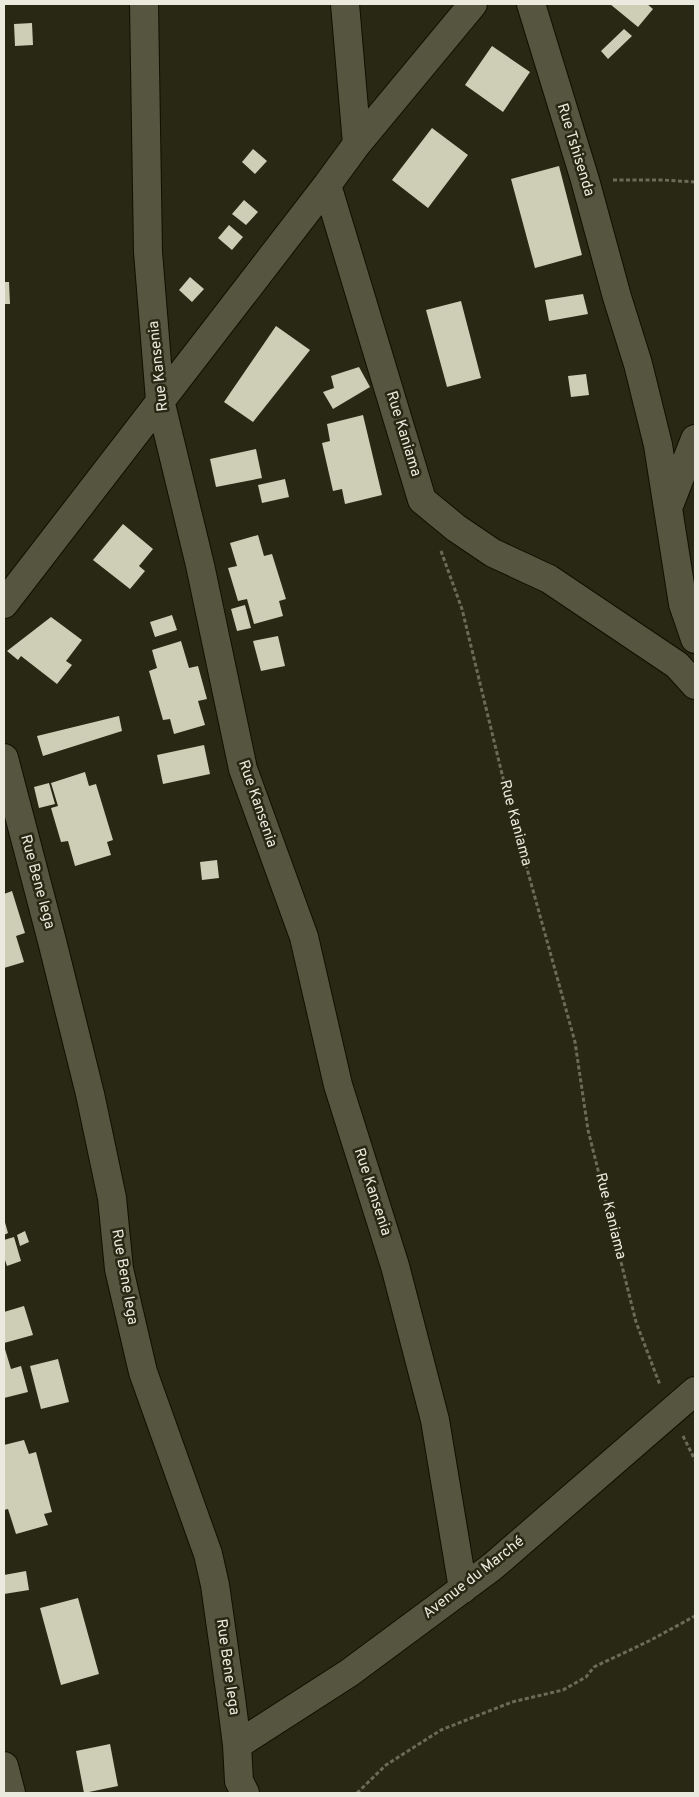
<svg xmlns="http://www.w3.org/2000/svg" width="699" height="1797" font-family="Overpass,sans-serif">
<rect width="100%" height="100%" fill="#282814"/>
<path fill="#ceceb6" d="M610,4H647L653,9L638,27Z
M32,23L33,45L15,46L14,24Z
M624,29L632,36L608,59L601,51Z
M492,46L530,72L503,112L465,85Z
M432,128L468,155L428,208L392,180Z
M253,149L267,161L255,174L242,162Z
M559,166L582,255L535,268L511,179Z
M244,200L258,212L246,225L232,214Z
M229,225L243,237L232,250L218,238Z
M190,277L204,289L192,302L179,290Z
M4,282H9L10,304H4Z
M583,294L588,314L549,321L545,300Z
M461,301L481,378L447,387L426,310Z
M276,326L310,350L253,422L224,402Z
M359,367L370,387L333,409L323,392L334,388L331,376Z
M586,374L589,395L571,397L568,376Z
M363,415L382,495L345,504L342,489L333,491L322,443L330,441L327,424Z
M256,449L262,478L216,487L210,459Z
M285,479L289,497L262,503L258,485Z
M123,524L153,549L139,566L145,571L130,589L93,560Z
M258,535L264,556L272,554L286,599L279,601L283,616L254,624L247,599L238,601L228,568L237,566L230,543Z
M245,605L251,628L237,631L231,609Z
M172,615L177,630L155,637L150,622Z
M51,617L82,640L66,661L72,665L57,684L21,656L18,660L7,651Z
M278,636L285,666L261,671L253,641Z
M181,641L189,668L198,666L207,699L198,701L205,725L174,734L170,719L163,720L149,671L157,668L152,650Z
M119,716L122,731L43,756L37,736Z
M204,745L210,774L163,784L157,755Z
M85,772L89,786L96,784L113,840L107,842L111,855L75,866L68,841L61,842L51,808L58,806L51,783Z
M49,783L55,804L39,808L34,787Z
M217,860L219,878L202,880L200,862Z
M12,891L25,933L16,936L24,962L4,968V894Z
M4,1219L8,1233L4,1235Z
M25,1231L29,1242L20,1246L17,1235Z
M14,1237L21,1261L7,1266L4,1257V1240Z
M24,1306L33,1335L4,1343V1312Z
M4,1346L11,1369L21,1366L28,1392L4,1398Z
M58,1359L69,1402L41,1409L30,1366Z
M24,1440L29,1454L36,1452L52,1512L44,1514L48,1525L16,1534L8,1509L4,1510V1445Z
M26,1571L29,1590L4,1594V1575Z
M78,1598L99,1674L61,1685L40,1608Z
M110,1744L118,1786L84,1793L76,1751Z"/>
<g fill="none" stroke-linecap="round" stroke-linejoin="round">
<defs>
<path id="street" d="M144,4L148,252L160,400L200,565L243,769L304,937L338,1085L395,1266L435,1420L463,1589
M345,4L357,144
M531,4L585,180L617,297L638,364L658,445L683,604L695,639
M327,185L422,500L456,528L493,553L549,579L677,665L695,685
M668,508L695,439
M4,604L327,185L357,144L473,4
M4,758L52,941L90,1094L112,1198L119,1269L143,1372L208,1554L215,1585L231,1698L237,1745L239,1781L245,1793
M237,1745L349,1673L492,1567L695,1391
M4,1766L11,1793"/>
</defs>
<use href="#street" stroke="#111001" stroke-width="30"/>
<path stroke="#6b6b5a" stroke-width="3" stroke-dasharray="4 2.5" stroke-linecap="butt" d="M613,180H663L695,182
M441,551L462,609L511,811L575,1042L588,1130L636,1322L660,1385
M683,1436L695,1460
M357,1793L386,1765L441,1730L512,1702L563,1690L586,1677L594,1667L649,1641L695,1616"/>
<use href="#street" stroke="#555540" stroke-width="28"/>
</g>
<g text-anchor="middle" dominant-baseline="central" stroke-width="5" stroke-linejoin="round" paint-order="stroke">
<g font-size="15" fill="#eaeade" stroke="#282814">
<text transform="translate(575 150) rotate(73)">Rue Tshisenda</text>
<text transform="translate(159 366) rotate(-96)">Rue Kansenia</text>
<text transform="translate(403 434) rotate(73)">Rue Kaniama</text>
<text transform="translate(257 804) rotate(71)">Rue Kansenia</text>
<text transform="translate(515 823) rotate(75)">Rue Kaniama</text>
<text transform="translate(37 882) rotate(75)">Rue Bene lega</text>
<text transform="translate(372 1192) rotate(72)">Rue Kansenia</text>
<text transform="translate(610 1216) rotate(76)">Rue Kaniama</text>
<text transform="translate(124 1277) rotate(80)">Rue Bene lega</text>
<text transform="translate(474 1578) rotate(-38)">Avenue du Marché</text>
<text transform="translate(227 1667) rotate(82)">Rue Bene lega</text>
</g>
</g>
<rect width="699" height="1797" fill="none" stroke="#eaeade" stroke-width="10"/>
</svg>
